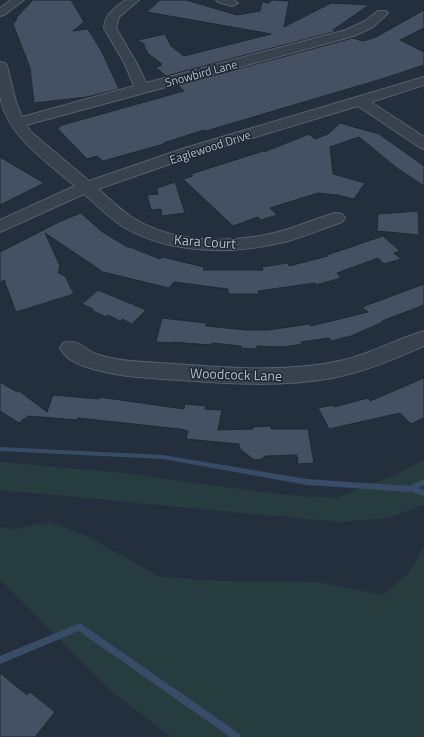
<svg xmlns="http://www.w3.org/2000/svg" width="424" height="737" font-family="'Titillium Web',sans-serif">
<rect width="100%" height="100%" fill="#242f3e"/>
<path fill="#263c3f" d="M424,460V505L388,518L339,522L0,490V462L124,473L275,494L336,498L397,474Z
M50,522L89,537L160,577L227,581L318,582L383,595L409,573L424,547V737H171L111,691L0,579V527L15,529Z"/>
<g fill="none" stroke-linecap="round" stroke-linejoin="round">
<path fill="#394c67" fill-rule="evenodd" d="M0,447L163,455L307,479L410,486L424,479V485L418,488L424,490V496L411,492L307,485L163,459L0,451Z
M80,623L240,734L241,737H230L79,631L0,664V656Z"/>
</g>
<path fill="#455162" stroke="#1f2835" d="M33,0H71L84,22L73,31L88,29L102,52L119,89L87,97L34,103L30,68L13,24L17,19H15Z
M160,0H186L237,15L260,11L262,2L269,3L272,0L289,1L284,27L331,3L369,5L333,30L337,31L166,76L155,67L161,66L159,65L162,64L146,52L148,51L144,49L146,48L142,45H145L138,40L165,34L171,46L184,56L271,34L147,12Z
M424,10V28L400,40L424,52V65L385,78L206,131L204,130L163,143L164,144L103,161L97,156L87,159L57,128L60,127L59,126L184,91L178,85L353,38L362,41L367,40L376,37Z
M340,123L379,134L424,166V186L397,168L359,137L330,147L333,174L365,183L354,199L337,195L318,193L270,208L277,215L261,220L258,217L233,226L183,179L193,176L191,174L263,151L264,152L309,134L315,139L328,134Z
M0,157L44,183L0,205Z
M175,182L185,213L162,216L161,209L151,210L147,195L158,194L157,188Z
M418,211L419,235L377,231L378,214Z
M81,213L101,231L129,248L130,247L160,259L162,257L204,267L203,270H263L262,267L288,263L289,266L328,256L327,255L383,236L400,251L394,253L401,259L384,264L378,258L337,273L341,278L316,285L315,283L258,291L259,294H228V289L174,282L169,288L103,272L45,233L60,266L58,273L65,276L74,294L16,312L4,280L0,283V252L61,221Z
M424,284V305L382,321L383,322L351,336L331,341L329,338L301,342L302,344L284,347L257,346V349L241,348V346L212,343L211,345L172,342V343L156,342L162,318L206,323V326L246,330H268L310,324L311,326L368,312L362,307Z
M98,290L146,310L132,324L122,319L120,321L108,315L106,317L91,310L93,309L82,304Z
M424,378V418L411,424L400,413L329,429L318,408L333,405L334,407L368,398L370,401Z
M0,382L17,392L19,391L47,412L53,395L99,399V397L184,409L185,404L206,406L205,409L222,410L218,430L253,429L252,427L271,426V429H308L314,463L298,464L297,455L265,456L262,459L254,460L240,449L239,444L186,439L188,431L180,429L78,418L77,420L28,416L19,423L0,411Z
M0,673L27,695L30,692L55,712L35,737H0Z"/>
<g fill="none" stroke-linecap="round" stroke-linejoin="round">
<defs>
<path id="minor" d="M11,0H24L4,15L0,16V8Z
M126,0H139L119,17L116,28L137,64L146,83L346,30L365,21L378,11H386L388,13L373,27L354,36L26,125L31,132L89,181L185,148L424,77V85L371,102L424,137V149L419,147L358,106L196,155L98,189C110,199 120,210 133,218C176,244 231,244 278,232C298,227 316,218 336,213L342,214L345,218L342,222C324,228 306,236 288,241C234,255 170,255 122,226C108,217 97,205 84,194L0,232V220L75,186C46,161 7,136 0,96C0,85 0,73 0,62L5,63L7,66L16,102L22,117L134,86L125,64L104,28C105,14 115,7 126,0Z
M216,0H234L238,3L232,6L218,2Z
M424,331V346C394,359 364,372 332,378C282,387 231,384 180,380C148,378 114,377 84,366C74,363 65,357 60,348L63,343C80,338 84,351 99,355C118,361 139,362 159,363C220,367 284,374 344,360C372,353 397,339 424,331Z"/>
</defs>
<use href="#minor" stroke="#565f6c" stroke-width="2"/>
<use href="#minor" fill="#38414e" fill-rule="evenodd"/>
</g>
<g text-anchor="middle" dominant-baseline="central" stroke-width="3" stroke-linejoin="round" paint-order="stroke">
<g font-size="12" fill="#b4bcc9" stroke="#1d2633">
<text transform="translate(201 73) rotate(-15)">Snowbird Lane</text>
<text transform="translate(210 147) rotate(-18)">Eaglewood Drive</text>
</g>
<g font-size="14" fill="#b4bcc9" stroke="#1d2633">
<text transform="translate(205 241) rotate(4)">Kara Court</text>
<text transform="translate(236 374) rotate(2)">Woodcock Lane</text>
</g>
</g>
</svg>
